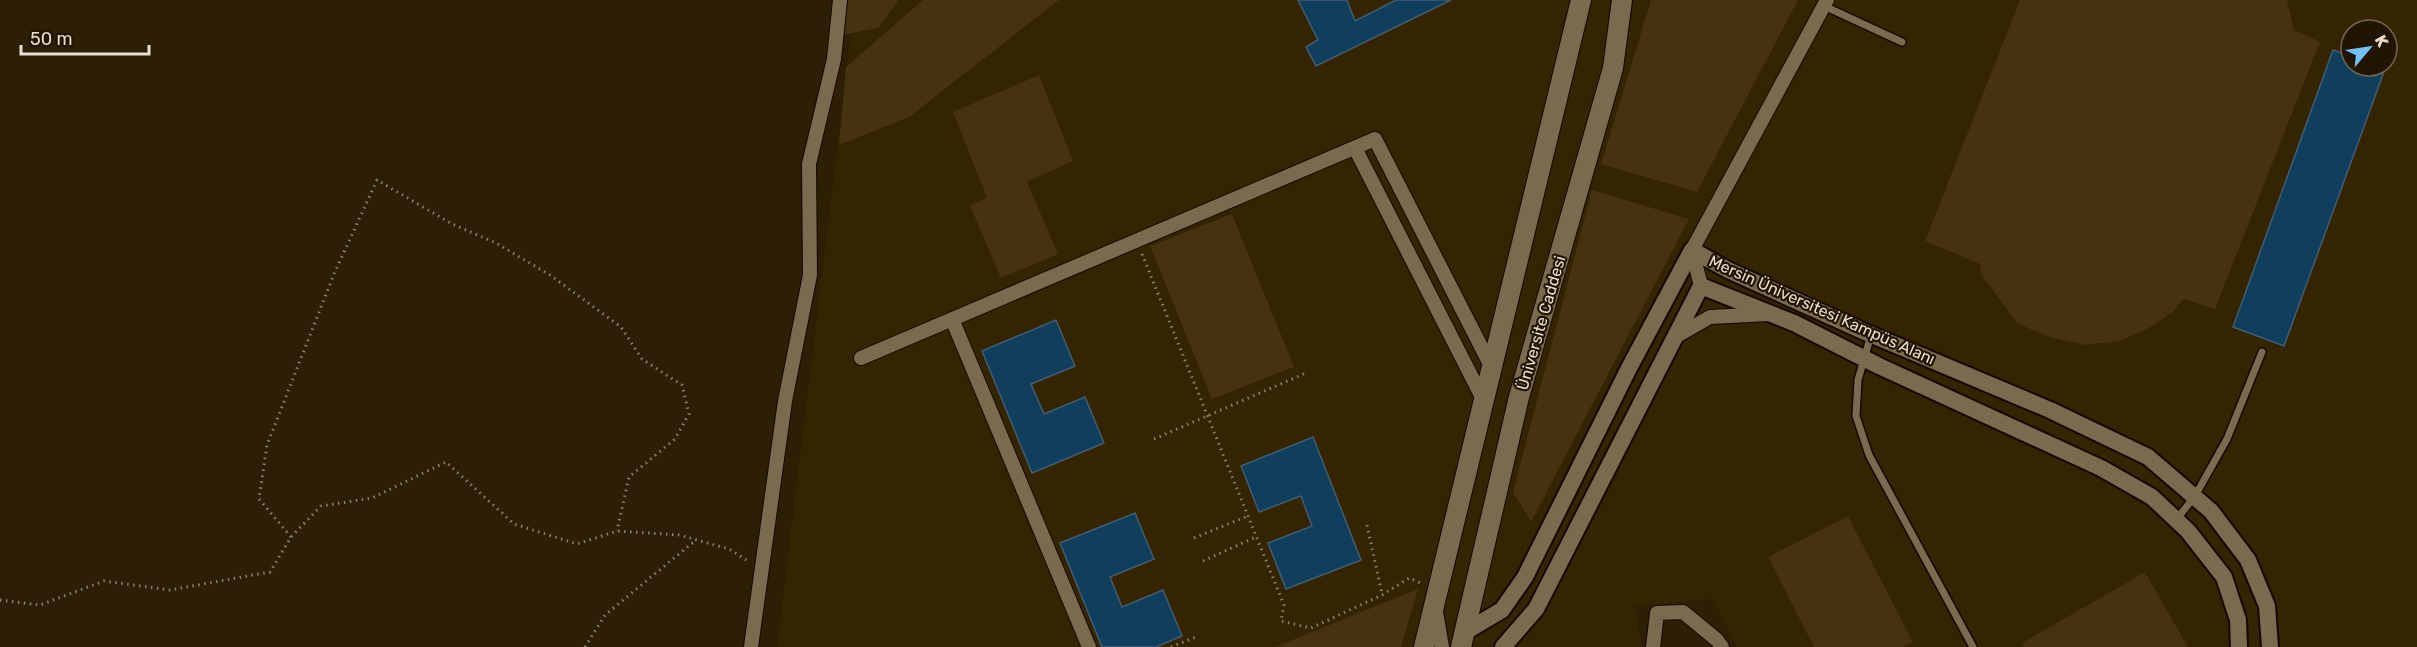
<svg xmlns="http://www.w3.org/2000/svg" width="2417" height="647" font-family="Rubik,sans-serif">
<rect width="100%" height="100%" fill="#2c1f04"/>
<path fill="#352400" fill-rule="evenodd" d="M855,0H2417V647H1736L1713,599L1635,606L1642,647H777ZM2351,30H2387V66H2351Z"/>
<path fill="#45330f" d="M838,0H899L878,28L837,36Z
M923,0H1059L909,117L839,145L846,67Z
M1651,0H1798L1697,192L1601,164Z
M2020,0H2287L2294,30L2320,42L2215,309L2184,299L2172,313L2147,329L2120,341L2085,345L2050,337L2018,324L1981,274L1980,264L1925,241Z
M1039,75L1073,161L1027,182L1058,254L1001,278L970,206L987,198L953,112Z
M1592,190L1689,219L1531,522L1513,492Z
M1232,214L1294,367L1212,399L1150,246Z
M1848,516L1913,642L1902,647H1814L1768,557Z
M2145,572L2188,647H2024L2022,643Z
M1418,589L1401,647H1275Z"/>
<path fill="#0f3f5c" stroke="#425d71" stroke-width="1.5" d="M1298,0H1347L1355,21L1396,0H1451L1316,66L1306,47L1318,40Z
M2333,50L2351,56V66L2385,69L2284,346L2233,327Z
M1056,320L1075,366L1031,384L1044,414L1085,397L1104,443L1032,473L982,351Z
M1313,437L1361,560L1286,589L1268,543L1312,526L1301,496L1259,512L1241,466Z
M1135,513L1154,559L1110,577L1122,607L1163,590L1182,636L1156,647H1102L1060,543Z"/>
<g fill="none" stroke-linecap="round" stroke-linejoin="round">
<defs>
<path id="service" d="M1824,6L1902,42
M1871,335L1858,380L1856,416L1869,455L1973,647
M2176,520L2195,496L2227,439L2262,352"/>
<path id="minor" d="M1355,148L1484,401
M1701,286L1692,250L1827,0
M952,319L1089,647
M1675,337L1710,317L1769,314
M861,358L1375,139L1493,370
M1436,612L1442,647
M751,647L785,401L810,275L809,164L834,59L840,0
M1653,647L1657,613L1683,612L1717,640L1722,647"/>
<path id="tertiary" d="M1465,632L1502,610L1525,577L1629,368L1692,250L1728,270L1865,332L2050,410L2148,457L2211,511L2248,560L2267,606L2270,647
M1503,647L1536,609L1701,286L1794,323L1879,366L2101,468L2152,497L2188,531L2224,577L2238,620L2239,647"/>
<path id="secondary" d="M1424,647L1581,0
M1461,647L1519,397L1613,68L1622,0"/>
</defs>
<use href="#service" stroke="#140800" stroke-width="10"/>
<use href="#minor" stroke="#140800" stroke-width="16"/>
<use href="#tertiary" stroke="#140800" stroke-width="20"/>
<use href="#secondary" stroke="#140800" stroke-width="22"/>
<path stroke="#8c816c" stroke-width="3" stroke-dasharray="1.5 4.5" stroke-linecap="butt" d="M1142,254L1284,605L1281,621L1311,628L1382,595L1409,578L1423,584
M1154,439L1306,373
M1367,525L1382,594
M291,537L259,499L267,445L334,274L377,180L452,224L496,243L550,275L621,327L642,359L682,385L689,414L675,439L629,477L617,531
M1194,538L1248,516
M1203,561L1256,537
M0,600L40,605L104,581L170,590L270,572L291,537L321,506L372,498L446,462L514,524L577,544L617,531L679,535L729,549L748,561
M585,647L605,615L696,540
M1171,647L1196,637"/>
<use href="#service" stroke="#7a6b4e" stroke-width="7"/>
<use href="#minor" stroke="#7a6b4e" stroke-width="14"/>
<use href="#tertiary" stroke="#7a6b4e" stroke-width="16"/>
<use href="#secondary" stroke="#7a6b4e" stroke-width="20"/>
</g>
<g text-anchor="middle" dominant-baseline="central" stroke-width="4.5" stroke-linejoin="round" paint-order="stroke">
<g font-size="16" fill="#e8dfd0" stroke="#221500">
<text transform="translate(1822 310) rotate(24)">Mersin Üniversitesi Kampüs Alanı</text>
<text transform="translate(1541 323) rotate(-74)">Üniversite Caddesi</text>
</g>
</g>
<g transform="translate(2369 48) rotate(61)"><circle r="28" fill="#221500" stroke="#716653" stroke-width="1.5"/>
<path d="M0-4.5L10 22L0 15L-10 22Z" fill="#73c0f6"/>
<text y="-9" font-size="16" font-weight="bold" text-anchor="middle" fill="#e8dfd0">K</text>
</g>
<path d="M21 45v9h128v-9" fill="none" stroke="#e8dfd0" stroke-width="3"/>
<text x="30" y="45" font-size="18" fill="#e8dfd0" stroke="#221500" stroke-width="4.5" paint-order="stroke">50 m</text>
</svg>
